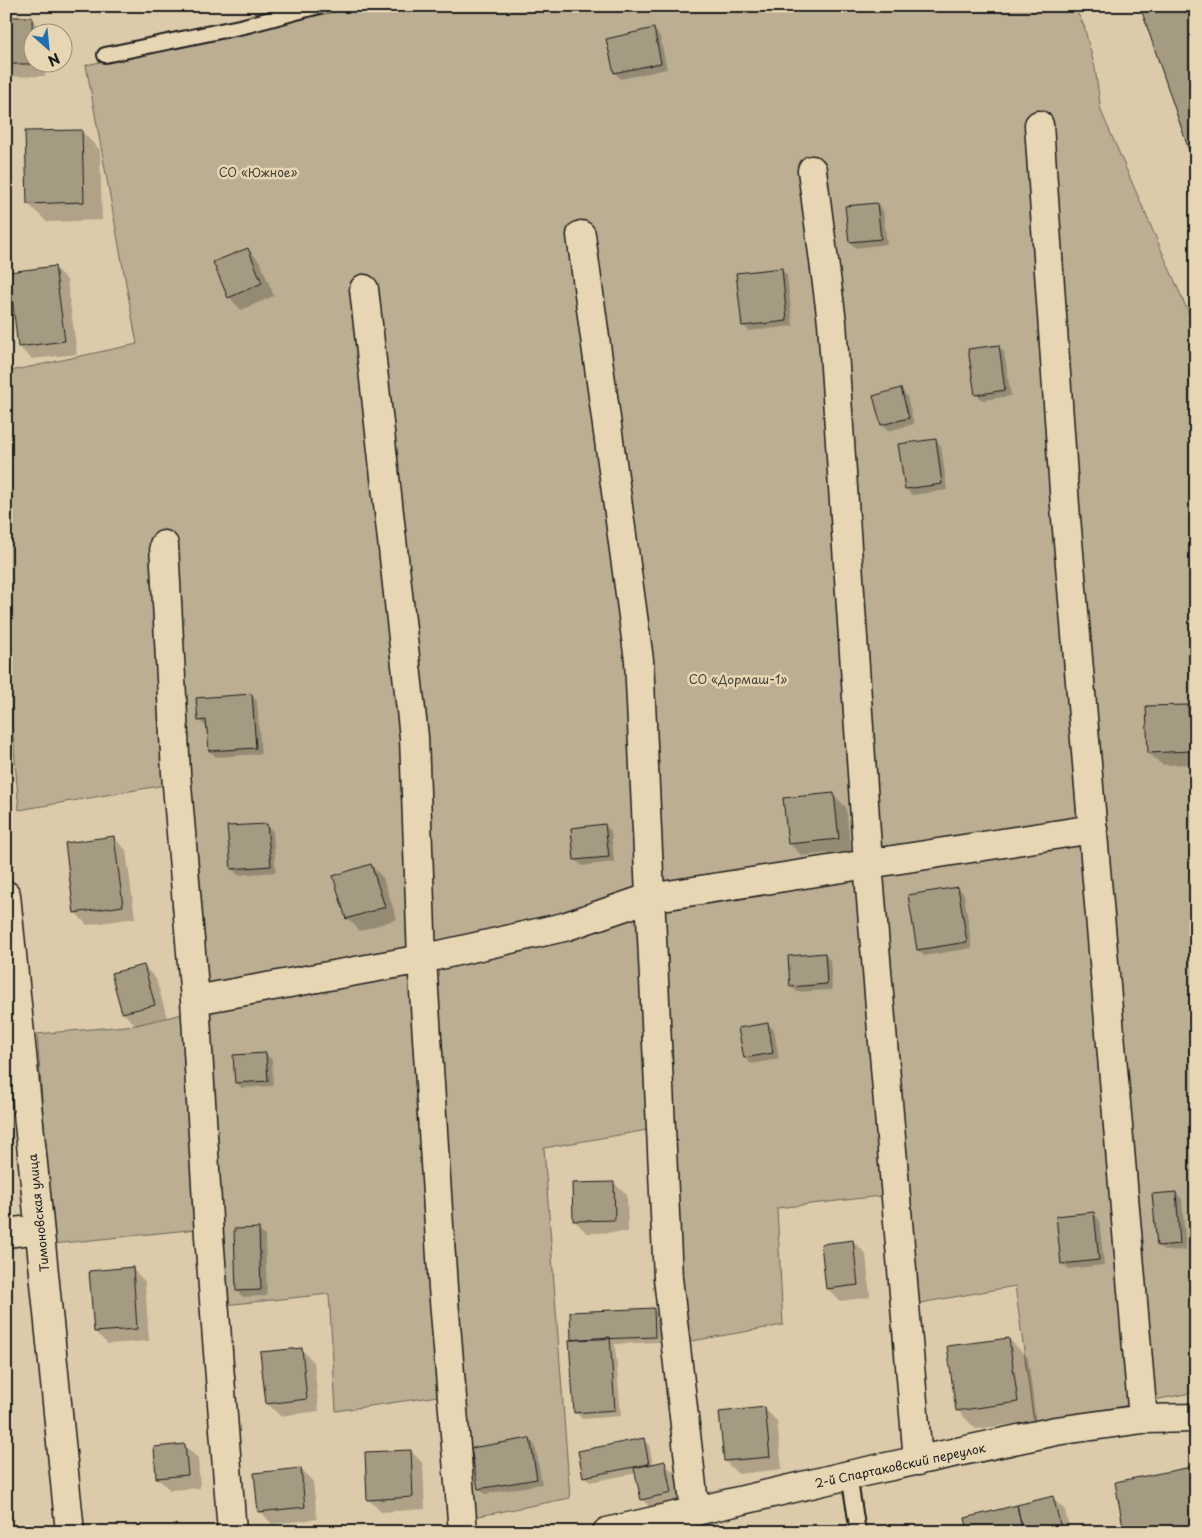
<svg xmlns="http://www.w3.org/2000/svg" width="1202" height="1538" font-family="'Playpen Sans',sans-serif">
<rect width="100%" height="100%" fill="#dbcbaa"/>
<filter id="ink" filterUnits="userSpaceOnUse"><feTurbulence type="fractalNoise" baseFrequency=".02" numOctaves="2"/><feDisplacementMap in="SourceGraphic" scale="10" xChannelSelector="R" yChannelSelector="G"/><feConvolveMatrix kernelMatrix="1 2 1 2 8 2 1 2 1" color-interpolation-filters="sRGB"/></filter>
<g filter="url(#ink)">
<path fill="#bbae92" stroke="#6c6557" d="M363,6H1074L1084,26L1095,68L1101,111L1196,330V1392L1034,1423L1015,1286L898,1307L889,1195L777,1208L783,1325L669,1345L653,1129L544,1148L570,1498L449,1522L438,1396L336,1411L329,1294L224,1305L217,1227L53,1244L37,1034L136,1025L187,1013L165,785L19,810L6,648V372L137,344L86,65Z"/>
<path fill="#0003" d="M31,18L44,31V32H32V62H44L45,76L6,77V19Z
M654,30L660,36L667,69L621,79L615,73L608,40Z
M81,131L100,150L102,220L47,222L28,204Z
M877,204L883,210L887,244L856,248L850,242Z
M248,249L260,262L274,296L241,310L229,297Z
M54,267L67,280L77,354L32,359L19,347Z
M781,269L787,275L793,326L749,331L743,325Z
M998,346L1004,352L1011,396L982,400L976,394Z
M901,390L907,396L914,424L888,431L882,425Z
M935,440L941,446L947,490L912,495L906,489Z
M251,695L257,701L261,754L216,757L210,751L208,726H205L199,720Z
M1188,706L1196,714V764L1162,765L1149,753Z
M833,794L846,807L851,851L802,856L789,843Z
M267,825L273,831L276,872L238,875L232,869Z
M605,825L611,831L614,862L582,866L576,860Z
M114,838L126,850L135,918L87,925L75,912Z
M371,865L383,878L397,919L360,931L347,918Z
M958,888L964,894L972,948L924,956L918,950Z
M824,954L830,960L832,990L797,992L791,986Z
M144,966L156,979L167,1017L136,1025L123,1013Z
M768,1024L774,1030L779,1059L751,1064L745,1058Z
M266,1054L272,1060L273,1086L242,1088L236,1082Z
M614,1183L627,1195L628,1232L587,1233L575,1221Z
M1176,1193L1182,1199L1186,1250L1164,1251L1158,1245Z
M1093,1213L1099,1219L1104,1265L1068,1269L1062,1263Z
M258,1230L265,1236L267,1296L243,1297L237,1291Z
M853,1241L866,1254L870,1297L840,1301L827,1288Z
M132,1269L145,1281L149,1341L108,1344L95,1332Z
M653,1309L659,1315L661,1342L615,1344L621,1416L582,1419L576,1412L570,1342Z
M1009,1339L1028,1358L1036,1421L976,1429L957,1410Z
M301,1349L314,1362L319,1411L280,1416L267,1403Z
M764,1408L777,1421L782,1469L738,1474L725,1461L720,1413Z
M529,1439L535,1445L542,1484L485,1494L479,1488Z
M643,1439L649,1445L653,1465L664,1463L677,1475L683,1506L654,1512L642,1499L637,1473L590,1482L584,1476Z
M185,1446L198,1458L200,1488L170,1490L157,1478Z
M411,1451L423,1464L425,1509L381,1512L368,1499Z
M1196,1467V1532H1126Z
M301,1469L313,1482L317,1519L272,1524L260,1511Z
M1052,1498L1065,1510L1070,1532H969L966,1519Z"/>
<path fill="#a59a82" stroke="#1c1c1c" d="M1140,6H1196V171Z
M6,17H32L33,64H6Z
M654,28L661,63L614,73L606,39Z
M82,130L84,202L27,204L25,131Z
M877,203L881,239L849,242L845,206Z
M248,248L262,283L228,298L213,262Z
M55,266L65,341L18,347L9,272Z
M782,268L787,321L742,326L736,273Z
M999,345L1005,390L975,395L968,349Z
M901,388L909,418L881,425L873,396Z
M936,439L942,484L905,489L898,444Z
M252,694L256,748L209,751L206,720L198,721L196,698Z
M1188,705L1190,751L1148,753L1146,706Z
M834,793L839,839L788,844L783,798Z
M267,824L271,866L231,869L227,826Z
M605,824L609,857L574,860L571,828Z
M114,836L123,906L74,913L65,843Z
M371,864L385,907L346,919L333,876Z
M958,887L967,942L917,950L908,895Z
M825,953L827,984L790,987L788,956Z
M144,965L155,1005L122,1013L111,973Z
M768,1023L773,1053L744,1058L738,1028Z
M266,1053L268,1081L235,1083L233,1055Z
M614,1182L615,1220L573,1221L572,1183Z
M1176,1192L1180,1244L1157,1246L1152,1194Z
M1094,1212L1099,1260L1061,1264L1056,1216Z
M259,1228L261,1290L236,1291L234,1229Z
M853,1240L858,1285L826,1289L821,1244Z
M133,1267L137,1329L94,1332L89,1271Z
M654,1308L655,1337L571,1340L570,1312Z
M610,1337L615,1410L574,1413L569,1340Z
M1009,1338L1018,1402L956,1411L947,1346Z
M302,1348L307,1399L266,1404L260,1352Z
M765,1407L770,1457L724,1461L719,1412Z
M530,1438L537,1479L478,1489L471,1448Z
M644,1438L649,1464L583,1477L578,1451Z
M185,1444L188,1475L156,1478L154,1447Z
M411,1450L413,1497L367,1500L365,1452Z
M665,1461L671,1493L641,1500L634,1468Z
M1196,1466V1528L1178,1532H1124L1115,1482Z
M301,1468L305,1507L258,1512L254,1473Z
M1053,1496L1062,1532H1023L1017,1505Z
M1017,1505L1022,1529L1011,1532H968L965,1518Z"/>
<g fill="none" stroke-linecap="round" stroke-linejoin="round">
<defs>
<path id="lane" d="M105,55L244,26L319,6
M849,1475L858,1532"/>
<path id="street" d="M1039,125L1065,506L1143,1419
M812,170L832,322L868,863L918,1461
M581,235L639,660L668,1278L695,1512
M364,289L414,737L422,959L443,1288L463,1532
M164,545L176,773L195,1000L209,1236L232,1532
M6,895L70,1532
M195,1000L422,959L564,927L649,898L1093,829
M6,1233L39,1229
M607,1532L849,1475L1056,1431L1143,1419L1196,1418"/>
</defs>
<use href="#lane" stroke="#1c1c1c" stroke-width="18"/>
<use href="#street" stroke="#1c1c1c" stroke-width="31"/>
<use href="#lane" stroke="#e7d6b3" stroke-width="14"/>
<use href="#street" stroke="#e7d6b3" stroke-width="28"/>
</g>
</g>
<g text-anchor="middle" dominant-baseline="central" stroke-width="5" stroke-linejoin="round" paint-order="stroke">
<g font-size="12" fill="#44403a" stroke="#e7d6b3">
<text x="258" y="172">СО «Южное»</text>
<text x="738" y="679">СО «Дормаш-1»</text>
</g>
<g font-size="12" fill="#1c1c1c" stroke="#e7d6b3">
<text transform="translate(38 1213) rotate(-96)">Тимоновская улица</text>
<text transform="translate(900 1465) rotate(-12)">2-й Спартаковский переулок</text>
</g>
</g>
<rect width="1202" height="1538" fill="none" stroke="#e7d6b3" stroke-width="25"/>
<rect x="12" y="12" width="1177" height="1513" fill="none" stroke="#1c1c1c" stroke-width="2" filter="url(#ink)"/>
<g transform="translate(48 48) rotate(153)"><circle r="24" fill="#e7d6b3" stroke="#968c77"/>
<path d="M0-4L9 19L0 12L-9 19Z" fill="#1f6fb2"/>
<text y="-8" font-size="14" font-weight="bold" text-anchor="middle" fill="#1c1c1c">N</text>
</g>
</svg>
